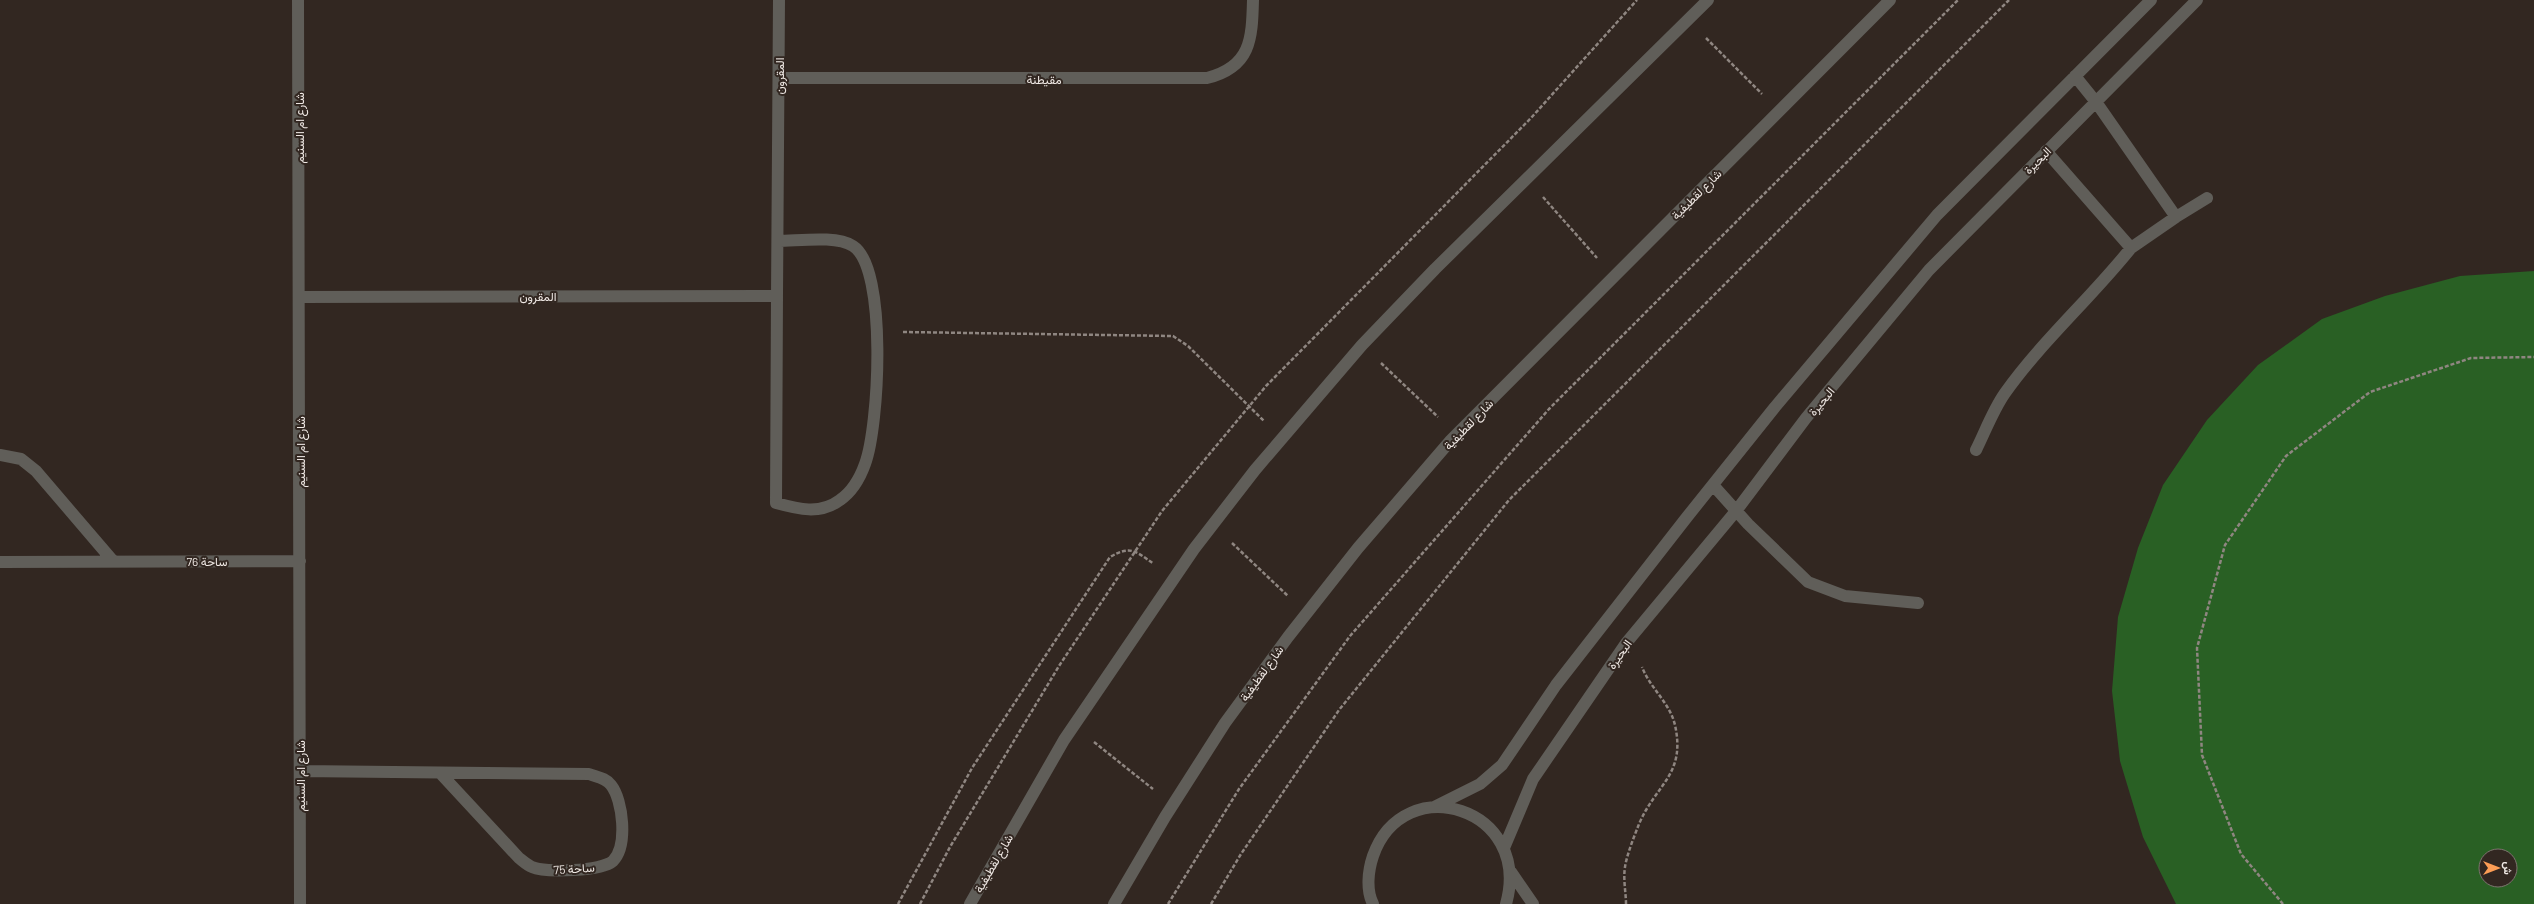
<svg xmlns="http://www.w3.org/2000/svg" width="2534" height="904" font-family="Barlow,Vazirmatn,sans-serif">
<rect width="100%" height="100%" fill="#322721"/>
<path fill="#296024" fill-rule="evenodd" d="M2534,271V904H2176L2143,837L2120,761L2112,691L2118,617L2138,548L2163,485L2207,420L2258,365L2322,319L2385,296L2460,276ZM2486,856H2510V880H2486Z"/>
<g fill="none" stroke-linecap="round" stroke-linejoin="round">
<path stroke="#8f8681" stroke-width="2.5" stroke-dasharray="4 2" stroke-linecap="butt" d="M1706,38L1762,94
M1543,197L1597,258
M903,332L1173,336L1188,346L1264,421
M1381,363L1438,417
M1232,543L1288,596
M1094,742L1153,789
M898,904L972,768L1110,557C1131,545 1135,551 1154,564
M920,904L950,847L1059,666L1162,511L1266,386L1531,118L1637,0
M1168,904L1239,789L1350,636L1549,409L1958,0
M1211,904L1241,854L1339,710L1509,500L2009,0
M1626,904C1626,893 1623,879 1625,867C1627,854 1634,837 1639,824C1656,784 1686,775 1675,725C1670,703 1650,688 1642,667
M2283,904L2241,854L2202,755L2197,648L2225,545L2286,456L2370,392L2471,358L2534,357"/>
<path stroke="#605e59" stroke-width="12" d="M298,0L300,904
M2075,76L2096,102L2176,217L2207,198
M779,78H1207C1251,67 1252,39 1253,0
M2131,248L2176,217
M777,296L776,503C798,509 820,515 840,500C853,491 860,478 865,464C879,427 888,268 853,246C836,235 798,241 778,241
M300,297L777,296L779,0
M1976,450C1985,432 1993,410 2005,393C2042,341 2091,298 2131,248L2046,151
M0,455L21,459L36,471L113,561
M1713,485L1748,524L1808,582L1845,596L1918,603
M0,562L300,561
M300,771L589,774C597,777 606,778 611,785C623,800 628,846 613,861C602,871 545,873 532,867C527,865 523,861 519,858L441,774
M1434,807L1480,784L1502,765L1556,685L1687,517L1775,407L1937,215L2151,0
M1504,848L1533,779L1627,642L1736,511L1806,418L1929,270L2197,0
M1511,872L1533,904
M970,904L1064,740L1194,549L1255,470L1362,345L1435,269L1708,0
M1114,904L1165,817L1225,723L1288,637L1358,548L1451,440L1890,0
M1373,904C1366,890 1368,871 1373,856C1404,768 1533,808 1506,904"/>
</g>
<g text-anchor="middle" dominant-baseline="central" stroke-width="4" stroke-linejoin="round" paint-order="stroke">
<g font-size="12" fill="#efe8e4" stroke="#322721">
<text transform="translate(779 76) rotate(-90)">المقرون</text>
<text x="1044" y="79">مقيطنة</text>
<text transform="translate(299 128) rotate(-90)">شارع ام السنيم</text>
<text transform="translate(2037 160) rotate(-45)">البحيرة</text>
<text transform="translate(1696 194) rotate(-45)">شارع لقطيفية</text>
<text x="538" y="296">المقرون</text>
<text transform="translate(1821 401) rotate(-50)">البحيرة</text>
<text transform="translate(1468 424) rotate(-46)">شارع لقطيفية</text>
<text transform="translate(300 452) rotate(-90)">شارع ام السنيم</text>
<text x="207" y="561">ساحة 76</text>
<text transform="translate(1619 654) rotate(-55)">البحيرة</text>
<text transform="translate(1261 673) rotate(-54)">شارع لقطيفية</text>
<text transform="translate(300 776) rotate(-90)">شارع ام السنيم</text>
<text transform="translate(993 863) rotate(-60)">شارع لقطيفية</text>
<text transform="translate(574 868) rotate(-4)">ساحة 75</text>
</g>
</g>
<g transform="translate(2498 868) rotate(90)"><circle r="19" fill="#322721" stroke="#7e746f"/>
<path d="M0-3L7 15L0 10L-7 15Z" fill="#fd9d55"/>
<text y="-6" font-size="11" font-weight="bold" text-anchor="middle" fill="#efe8e4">ش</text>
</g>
</svg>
